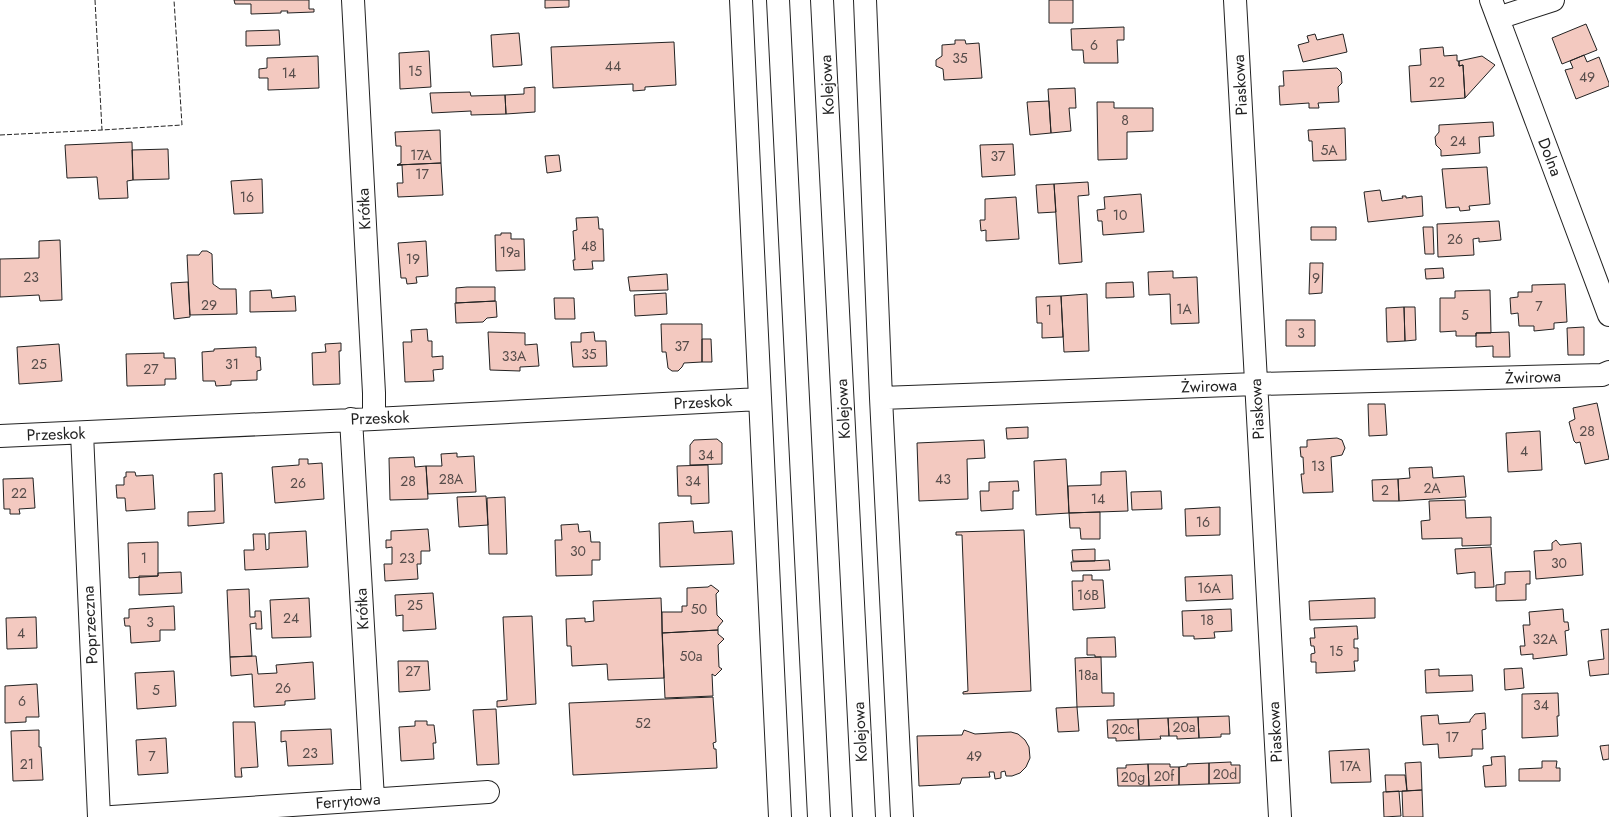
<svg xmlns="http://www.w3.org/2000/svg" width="1609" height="817" font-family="Jost,sans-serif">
<rect width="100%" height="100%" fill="#fff"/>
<path fill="#f3c9c0" stroke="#222" d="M234,0H309V9H314V12L287,13L288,11H281V13L251,14V4H235Z
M545,0H569V7L545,8Z
M1049,0H1073V23H1049Z
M1586,24L1597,50L1562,64L1552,38Z
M1124,27V40H1117L1118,63H1084L1083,50H1072L1071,29Z
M279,30L280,45L246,46V31Z
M519,33L522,65L493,67L491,35Z
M1315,34L1317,40L1343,34L1347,52L1303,62L1298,45L1309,42L1307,36Z
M955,40H965L966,44L979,43L982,78L944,80L943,69L936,66V60L942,56V45L955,44Z
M674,42L676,85L645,87V90L633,91V84L553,88L551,47Z
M1443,47L1444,56L1457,55V61H1459V66L1463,65L1465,98L1411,102L1409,66L1421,65L1420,49Z
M429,51L431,87L400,89L399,53Z
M1584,55L1587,62L1599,57L1609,83V86L1576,99L1565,70L1573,68L1570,61Z
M318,56L319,88L268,90V78H259V69L267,68V58Z
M1482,56L1495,65L1465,98L1463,65L1459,66V61Z
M1337,68L1341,72L1342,83L1338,87L1339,102L1318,103L1319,108H1309V103L1280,105L1279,86H1284L1283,71Z
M535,87V112L506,114L505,95L524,94V88Z
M1075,88L1076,108H1069L1071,131L1051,133L1048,89Z
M470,92L471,96L505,95L506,114L471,115V111L432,113L430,93Z
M1049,101L1051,133L1030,135L1027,102Z
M1097,102H1114V108H1153V131L1127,132V159L1098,160Z
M1493,122L1494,136L1479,137L1480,153L1441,156V150L1436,145L1435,137L1439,132V125Z
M1345,128L1346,160L1313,161L1312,141H1309L1308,130Z
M440,130L441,163L397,165L401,163V146H396L395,132Z
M132,142L133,180L127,181L128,198L99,199L97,177L67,178L65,145Z
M1013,144L1015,175L982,177L980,145Z
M168,149L169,179L133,180L132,150Z
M559,155L561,171L547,173L545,156Z
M441,163L443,195L398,197L397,183H403L402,165H397Z
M1487,167L1490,204L1469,206L1470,210L1460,211L1459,207L1446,208L1442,169Z
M262,179L263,213L234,214L231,181Z
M1088,182L1089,195L1078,196L1082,262L1059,264L1054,184Z
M1054,184L1056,212L1038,213L1036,185Z
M1380,190L1382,201L1403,198L1402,196H1406V198L1422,196L1423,216L1368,222L1364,192Z
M1141,194L1144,232L1103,235L1102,221H1098L1097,210L1105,209L1104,197Z
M1016,197L1019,239L986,241V230L981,231L980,220H985V199Z
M598,217L599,229H603L604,261H592L593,269L574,270L573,260H575L573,231L577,230L576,218Z
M1499,221L1501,240L1479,242V238L1473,239L1474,255L1438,257L1437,224Z
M1311,227H1336V240H1311Z
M1423,227H1433L1434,254H1425Z
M501,233H511V239H524L525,270L496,271L495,235H501Z
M60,240L62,300L40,301L39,295L0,297V259L39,258V241Z
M426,241L428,276L416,277L417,283L407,284L406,278H401L398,243Z
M202,251H207L212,254L213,284L220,289H236L237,314L190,315L187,255H199Z
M1310,263H1323L1322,293L1309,294Z
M1443,268L1444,278L1426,279L1425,269Z
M1173,271V278L1197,277L1199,323L1171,324L1170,294L1149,295L1148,272Z
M667,274L668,290L630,291L628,277Z
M188,282L190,317L174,319L171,283Z
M1133,282L1134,297L1106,298V283Z
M1565,284L1567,322L1554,323V329L1534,331V326H1519L1518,313L1511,314L1510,298L1518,297V292H1532V285Z
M467,287H495V301L456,303V288Z
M271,290L272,298L295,296L296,311L250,312V291Z
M1490,290L1491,333H1476V336H1456V331L1440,332V298H1455V291Z
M666,293L667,314L635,316L634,295Z
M1087,294L1089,351L1064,352L1061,296Z
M1061,296L1063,337L1042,338V323H1037L1036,297Z
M554,298H574L575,319H555Z
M496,301L497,317L487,318L483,322L456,323L455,303Z
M1404,307L1405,341L1387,342L1386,308Z
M1404,307H1415L1416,340L1405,341Z
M1286,320H1315V346H1286Z
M661,324H702V362L684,363L682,367L678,371H672L668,368L666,352H662Z
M1584,327V355H1568L1567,328Z
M427,329L428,341H432V357L443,356V369L433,370L434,381L405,382L403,342H412L411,330Z
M488,332L525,333V345L537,344L539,366L520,367V371L490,370Z
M594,332L595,341H606L607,366L573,367L571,342H581V333Z
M1509,332L1510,357H1493V346L1476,347V333Z
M702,339H711L712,362H702Z
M341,343V351H339L340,384L313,385L312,353L326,352L325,344Z
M59,344L62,381L19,384L17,347Z
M256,347V357H260L261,370L257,371V380L231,381V385L216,386L215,381H203L202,352L214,351V349Z
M164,353V358H175L176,379H165V385L127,386L126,354Z
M1597,403L1609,459L1585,464L1580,442L1576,443L1574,441L1569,422L1575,419L1573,408Z
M1368,404H1385L1387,435L1369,436Z
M1028,427V438L1007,439L1006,428Z
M1540,431L1542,470L1508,472L1506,433Z
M1337,438L1342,440L1345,448L1342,455L1331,457L1333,492L1303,493L1301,474H1304L1303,457H1301L1300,447H1307V440Z
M717,439L722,443V464L690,465V445L694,440Z
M984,440L985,458L967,459L968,499L919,501L917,443Z
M457,453V457L474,456L476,492L428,494L426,466H442L441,454Z
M414,457L415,467L426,466L428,499L390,500L389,458Z
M299,459H308V464L322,463L324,499L275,503L272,467L299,465Z
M1066,459L1069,513L1036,515L1034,461Z
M708,465L709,503L691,504V496H678L677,466Z
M1432,467L1433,478L1464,476L1466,497L1399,501L1398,479L1410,478L1409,468Z
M1126,471L1128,511L1069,513L1068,486L1101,485V472Z
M126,472H135L136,476L153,475L155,509L126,511L125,498H117L116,485H124V477H126Z
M222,473L224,523L188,526V512L215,511L214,474Z
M33,478L35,508L19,509L20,514H10V509H4L3,479Z
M1398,479L1399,501H1373L1372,480Z
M1018,481L1019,491H1013V509L981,511L980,491H989V482Z
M1161,491L1162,509L1132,510L1131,492Z
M486,496L488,525L459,527L457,497Z
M505,497L507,554H489L487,498Z
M1465,500L1466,518L1491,517V545L1462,546V538L1422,539L1421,521L1430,520L1429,501Z
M1220,507V535L1186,536L1185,509Z
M1100,512V539H1081L1080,528H1070L1069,513Z
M693,521L694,533L732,531L734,564L660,567L659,523Z
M578,524L579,532L590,531L591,542H600V560H592V575L556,576L555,540H562L561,525Z
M428,529L430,551H421V564H417L418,579L385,581L384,564H392V547L386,548V540H391V531Z
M1024,530L1031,691L963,694V692L968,691L962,535H956V532Z
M306,531L308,567L245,570L244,550H254L253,534H265L266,550L269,549V533Z
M1556,540L1560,545L1581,543L1583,575L1536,579L1534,551L1552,550V543Z
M158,542V576L129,578L128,543Z
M1491,547L1494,587L1475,588V572L1457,574L1455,549Z
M1095,549V561H1073L1072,550Z
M1109,560L1110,570L1072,571L1071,562Z
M1530,571V584H1526V600L1496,601V585L1505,584V572Z
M181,572L182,593L139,595V576H158V573Z
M1083,575H1092V580H1103L1105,608L1073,610L1072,581H1083Z
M1232,575L1233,599L1186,601L1185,577Z
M711,585L719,591L716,594L717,615L723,621L718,627V630L662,633V612H682V606H687V588L708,587Z
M249,589L250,617H255V611H261L262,629H256V623L250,624L252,656L230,657L227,590Z
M433,593L436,629L403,631V615L396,616L395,595Z
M309,598L311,637L272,638L270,600Z
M661,598L664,678L608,680L607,664L572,666L571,646H567L566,619L585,618V622L594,621L593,601Z
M1375,598V618L1310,620L1309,601Z
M174,606L175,630H160V641L131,643L130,626H125L124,618H129V609Z
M1231,609L1232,631L1214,632L1215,638L1194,639V636H1183L1182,611Z
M1563,609L1564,622H1568L1569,630L1565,631L1567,655L1533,659V654L1521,655L1520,646H1525L1523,625H1530L1529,612Z
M532,616L536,704L497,707V701L507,700L503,617Z
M36,617L37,648L7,649L6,618Z
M1357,626L1358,639H1354V648H1358V661H1354L1355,671L1316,673V662H1311V654L1315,653L1314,646H1311L1310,638H1315L1314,628Z
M1609,629V674L1590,676L1588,661L1604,659L1601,630Z
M718,630V634L724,639L718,645L719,667L722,669L715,676L712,674L713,696L665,698L662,633Z
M1115,637L1116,657H1095V655H1087V638Z
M256,656L258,674L277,673L276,665L313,662L315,699L285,701V705L254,707L252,674L231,676L230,657Z
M1101,657L1102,693H1114V706L1077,707L1075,658Z
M398,661H428L430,690L399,692Z
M1522,668L1524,688L1505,690L1504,669Z
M1439,669V676L1472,675L1473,691L1426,693L1425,670Z
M174,671L176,706L137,709L135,673Z
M37,684L39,717H26V722L5,723V686Z
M1558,693L1559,716H1557L1558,736L1522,738V694Z
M713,697L716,742L713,743L714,749H716L717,768L573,775L569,703Z
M1077,707L1079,731L1058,732L1056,708Z
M496,709L499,764L477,765L473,710Z
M1485,713L1486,729L1482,730L1483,749H1472V756L1439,758L1438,744L1423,745L1421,716L1438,715L1439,724L1470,722V720L1475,714Z
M1229,716L1230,734H1221V737L1199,738L1198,717Z
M1198,717L1199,738L1177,739V736H1169L1168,718Z
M1168,718L1169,736H1160L1161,739L1139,740L1138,719Z
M1138,719L1139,740L1116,741V738H1108L1107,720Z
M415,721H427V725H434L436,743H433L434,759L401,761L399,727L415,726Z
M233,722H255L258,767L241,768L242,777H235Z
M331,729L333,764L288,766L286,741L281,742V731Z
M39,730V747H41L43,780L13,781L11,731Z
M964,730L975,734L1011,732L1018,734L1025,740L1029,747L1030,758L1026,767L1020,773L1012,776H1006L1005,771L1001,772V778L995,779L994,772H989L990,777L962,778L960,784L919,786L917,736L962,735Z
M166,738L168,773L138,775L136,740Z
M1609,745V759L1603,760L1600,746Z
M1369,749L1371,782L1331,783L1329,751Z
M1505,756L1506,786L1485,787L1483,766L1492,765L1491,757Z
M1542,761H1557L1556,768H1560V781H1519V769L1542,768Z
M1231,762V765H1240V783L1209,784V763Z
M1421,762L1422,790L1407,791L1405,763Z
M1209,763V784L1179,785V767L1187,766V764Z
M1148,764H1170V767H1179V785L1149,786Z
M1148,764L1149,786H1118L1117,768H1126V765Z
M1385,775H1405L1407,791L1386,792Z
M1422,790L1423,817H1403L1402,791Z
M1399,791L1401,816L1384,817L1383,792Z"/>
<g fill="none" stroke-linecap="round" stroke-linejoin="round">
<defs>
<path id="minor" d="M353,0L374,393V419
M741,0L780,817
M865,0L881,398L902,817
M1235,0L1280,817
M1491,0L1609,315
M1498,18L1553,0
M881,398L1256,384L1602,375L1609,372
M351,419L373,799
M82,433L99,817
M0,436L374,419L760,399
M112,817L488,792"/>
<path id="trunk" d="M778,0L819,817
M822,0L864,817"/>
</defs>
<use href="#minor" stroke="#222" stroke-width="24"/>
<use href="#trunk" stroke="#222" stroke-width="24"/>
<use href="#minor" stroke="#fff" stroke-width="22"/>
<use href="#trunk" stroke="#fff" stroke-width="22"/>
<path stroke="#222" stroke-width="1" stroke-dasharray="5 2" stroke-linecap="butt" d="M95,0L102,130L182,125L174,0
M0,135L102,130"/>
</g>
<g text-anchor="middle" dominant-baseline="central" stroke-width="3" stroke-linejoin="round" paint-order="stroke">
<g font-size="14" fill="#564c4a">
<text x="1094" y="45">6</text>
<text x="960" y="58">35</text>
<text x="613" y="66">44</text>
<text x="415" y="71">15</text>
<text x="289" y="73">14</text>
<text x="1587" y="77">49</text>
<text x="1437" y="82">22</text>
<text x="1125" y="120">8</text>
<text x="1458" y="141">24</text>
<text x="1329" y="150">5A</text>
<text x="421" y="155">17A</text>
<text x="998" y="156">37</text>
<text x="422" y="174">17</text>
<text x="247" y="197">16</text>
<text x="1120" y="215">10</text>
<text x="1455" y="239">26</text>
<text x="589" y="246">48</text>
<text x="510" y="252">19a</text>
<text x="413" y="259">19</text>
<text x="31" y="277">23</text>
<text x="1316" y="278">9</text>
<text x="209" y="305">29</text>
<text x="1539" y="306">7</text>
<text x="1184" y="309">1A</text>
<text x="1049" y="310">1</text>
<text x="1465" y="315">5</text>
<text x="1301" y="333">3</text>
<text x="682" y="346">37</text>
<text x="589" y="354">35</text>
<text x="514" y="356">33A</text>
<text x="39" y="364">25</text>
<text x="232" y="364">31</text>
<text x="151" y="369">27</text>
<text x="1587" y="431">28</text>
<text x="1524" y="451">4</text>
<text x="706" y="455">34</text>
<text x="1318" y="466">13</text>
<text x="451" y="479">28A</text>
<text x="943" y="479">43</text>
<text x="408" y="481">28</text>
<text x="693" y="481">34</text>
<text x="298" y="483">26</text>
<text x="1432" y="488">2A</text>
<text x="1385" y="490">2</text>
<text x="19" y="493">22</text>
<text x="1098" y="499">14</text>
<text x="1203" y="522">16</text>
<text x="578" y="551">30</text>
<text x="144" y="558">1</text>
<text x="407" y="558">23</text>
<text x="1559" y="563">30</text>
<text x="1209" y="588">16A</text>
<text x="1088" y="595">16B</text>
<text x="415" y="605">25</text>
<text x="699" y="609">50</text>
<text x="291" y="618">24</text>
<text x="1207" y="620">18</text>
<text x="150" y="622">3</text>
<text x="21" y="633">4</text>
<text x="1545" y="639">32A</text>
<text x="1336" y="651">15</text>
<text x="691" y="656">50a</text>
<text x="413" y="671">27</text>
<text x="1088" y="675">18a</text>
<text x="283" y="688">26</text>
<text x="156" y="690">5</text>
<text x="22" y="701">6</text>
<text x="1541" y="705">34</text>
<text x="643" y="723">52</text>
<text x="1184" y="727">20a</text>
<text x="1123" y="729">20c</text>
<text x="1452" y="737">17</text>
<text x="310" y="753">23</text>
<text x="152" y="756">7</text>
<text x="974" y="756">49</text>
<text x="27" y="764">21</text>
<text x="1350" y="766">17A</text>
<text x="1225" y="774">20d</text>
<text x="1164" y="776">20f</text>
<text x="1133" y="777">20g</text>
</g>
<g font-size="16" fill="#222" stroke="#fff">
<text transform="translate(827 85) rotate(-93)">Kolejowa</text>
<text transform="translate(1240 85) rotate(-93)">Piaskowa</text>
<text transform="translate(1550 157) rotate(69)">Dolna</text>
<text transform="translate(364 209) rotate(-93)">Krótka</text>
<text transform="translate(1533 377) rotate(-2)">Żwirowa</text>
<text transform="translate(1209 386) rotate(-2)">Żwirowa</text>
<text transform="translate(703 402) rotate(-3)">Przeskok</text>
<text transform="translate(843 409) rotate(-93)">Kolejowa</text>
<text transform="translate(1257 409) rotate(-93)">Piaskowa</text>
<text transform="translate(380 418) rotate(-2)">Przeskok</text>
<text transform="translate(56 434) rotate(-2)">Przeskok</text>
<text transform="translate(362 609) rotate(-93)">Krótka</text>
<text transform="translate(90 625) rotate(-93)">Poprzeczna</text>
<text transform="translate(860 732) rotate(-93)">Kolejowa</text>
<text transform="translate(1275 732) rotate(-93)">Piaskowa</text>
<text transform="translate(348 801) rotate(-4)">Ferrytowa</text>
</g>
</g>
</svg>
